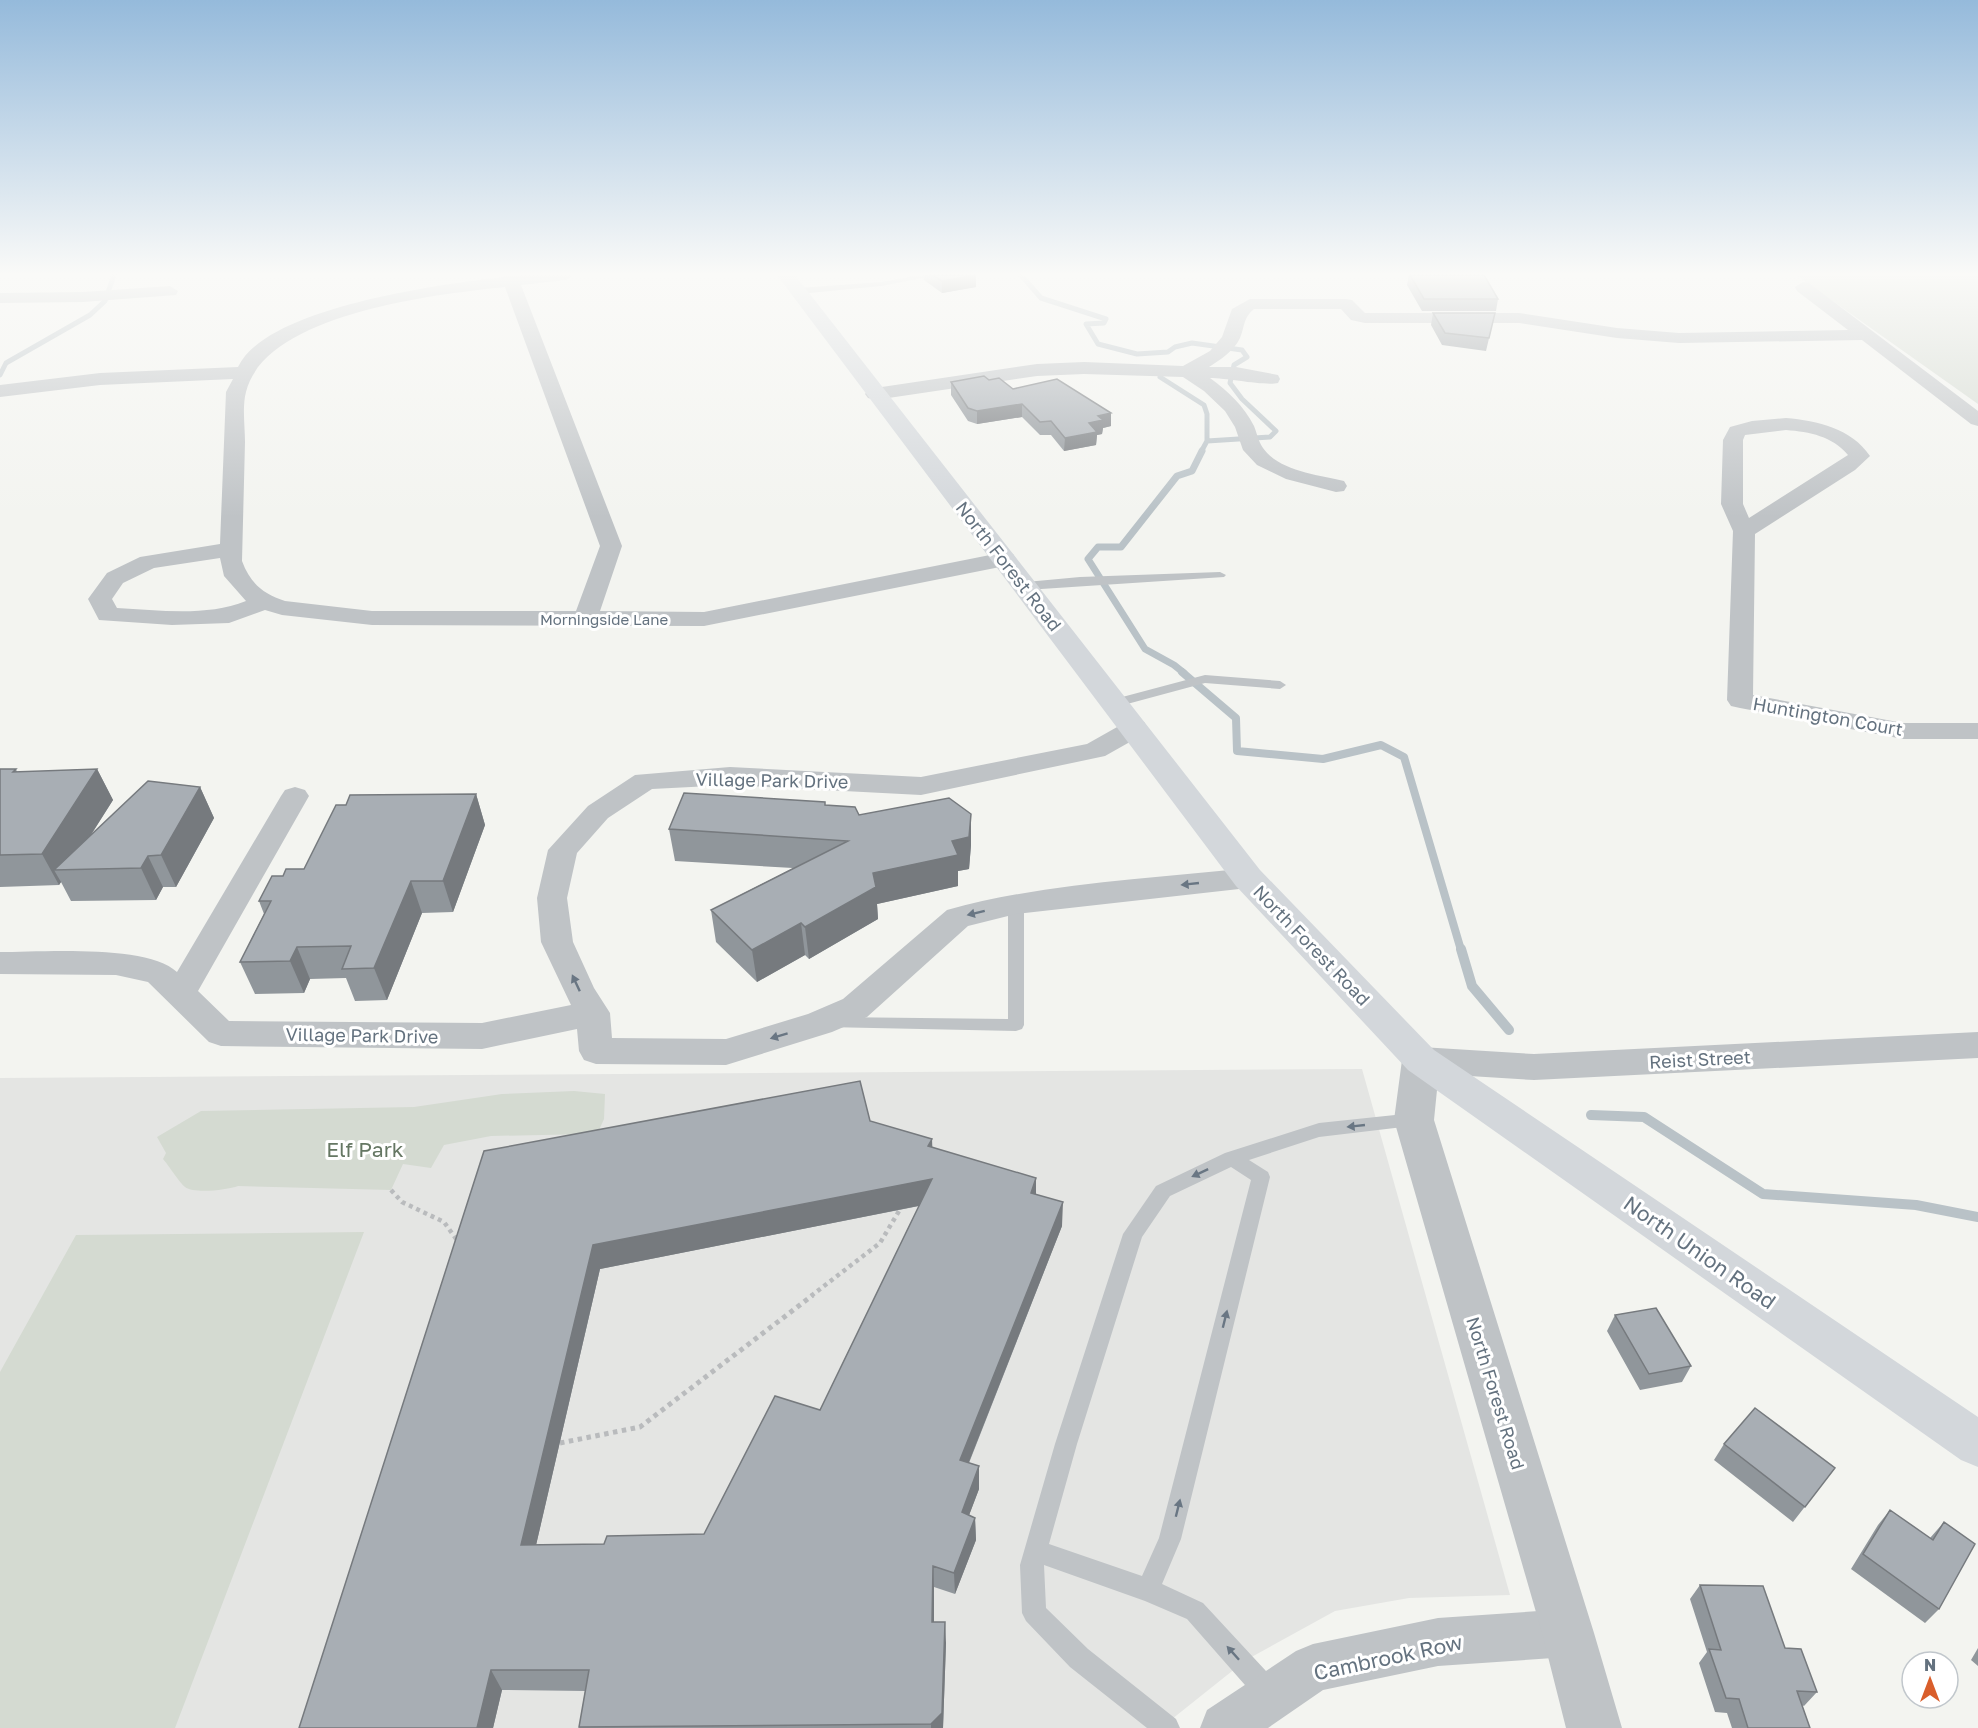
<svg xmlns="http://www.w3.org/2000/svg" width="1978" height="1728" font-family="'Golos Text',sans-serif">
<rect width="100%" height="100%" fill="#f3f4f0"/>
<path fill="#e4e5e3" d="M1362,1069L1510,1595L1409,1598L1335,1611L1246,1660L1172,1719L1165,1728H0V1078Z"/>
<path fill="#d4dad1" d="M1796,275H1978V404Z
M574,1091L605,1094L604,1119L599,1130L589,1134L491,1136L444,1145L431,1168L403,1164L391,1190L238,1186C227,1190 194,1194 185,1187C180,1183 169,1166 163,1159L166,1153L157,1137L201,1111L414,1107L502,1094Z
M364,1232L175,1728H0V1372L76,1235Z"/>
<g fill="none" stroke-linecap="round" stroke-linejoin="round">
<path stroke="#b9c2c7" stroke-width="5" d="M1021,275L1041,298L1106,319L1104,323L1086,324L1098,344L1137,354L1168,352L1175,347L1192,343L1242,350L1247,357L1234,365L1230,383L1242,399L1276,431L1270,437L1207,441L1201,452
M0,375L6,363L90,315L105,301L114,275
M1160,377L1204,405L1207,414V441"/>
<path stroke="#b9c2c7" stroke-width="7" d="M1184,673L1174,665L1145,649L1088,559L1098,547H1121L1177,476L1192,471L1202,451"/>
<path stroke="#b9c2c7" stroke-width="8" d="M1182,672L1236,718L1237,751L1323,759L1381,745L1404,757L1461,950"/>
<path stroke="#b9c2c7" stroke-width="10" d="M1461,949L1472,986L1509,1030
M1591,1115L1644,1117L1763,1194L1916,1205L1978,1217"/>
<path stroke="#b9bbbd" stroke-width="4.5" stroke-dasharray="4 4" stroke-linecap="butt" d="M391,1190L402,1202L444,1222L459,1243
M811,1296L880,1243L902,1206"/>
<path stroke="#b9bbbd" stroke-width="5" stroke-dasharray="4.5 4.5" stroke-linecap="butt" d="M560,1443L640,1427L813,1295"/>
<path fill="#bfc3c6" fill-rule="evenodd" d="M921,275H938L881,286L799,294L795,291L799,288L881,282Z
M1220,572L1226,575L1224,577L1026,590L1020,586L1026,582L1080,577Z
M1205,675L1280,681L1286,685L1280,689L1205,683L1116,707L1109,703L1111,700Z
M1016,899L1024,904V1025L1022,1029L1016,1031L826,1027L824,1023L826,1019L832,1017L1008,1019V904Z
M1414,1113L1420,1115L1423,1120L1420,1125L1319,1137L1249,1160L1268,1172L1270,1177L1181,1539L1162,1584L1203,1603L1277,1683L1280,1692L1277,1701L1268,1704L1259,1701L1187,1619L1145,1601L1044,1565L1046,1608L1088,1649L1176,1719L1180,1728H1147L1070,1667L1026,1621L1022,1613L1020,1565L1055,1444L1123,1234L1156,1186L1225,1153L1319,1123ZM1231,1167L1251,1180L1159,1538L1142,1576L1049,1544L1077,1444L1142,1237L1170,1196Z"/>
<path fill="#bfc3c6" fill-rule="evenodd" d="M521,275H574L566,280L521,285L622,546L600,611L704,612L1005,552L1013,554L1016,559L1013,564L1005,566L704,626L372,625L282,615L265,610L229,623L172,625L99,620L88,599L107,573L140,557L220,544L226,392L233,379L100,385L0,397V385L100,373L238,367C268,304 457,282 521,275ZM505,287L600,546L576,611H372L285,601C263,594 250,583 242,561C243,521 244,482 245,442C245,426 242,407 246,392C265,313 438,294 505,287ZM220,558L224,576L246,601C206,617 159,610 117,608L112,599L123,583L154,568Z
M1803,282L1809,283L1978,411V426L1971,424L1862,340L1679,343L1617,338L1519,323H1365L1351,320L1341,309H1254C1243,318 1245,326 1240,338C1234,351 1220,360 1209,367H1236L1278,375L1280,379L1278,383C1265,386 1227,378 1210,378C1228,391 1244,406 1254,426C1257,433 1258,441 1263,448C1279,471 1318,475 1344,481L1347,486L1344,491L1336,492L1286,479L1257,465L1243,450L1235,427L1225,411L1204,391L1183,377L1084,374L1037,376L875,400L868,398L865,394L868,390L875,388L1037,364L1084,362L1183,366L1210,351L1222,337L1232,309L1250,299H1346L1352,300L1365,313H1519L1617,328L1679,333L1848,330L1797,291L1795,287Z
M170,286L178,291L176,295L83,302L0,303V293L83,292Z
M1786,418C1818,421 1851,428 1870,456L1855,470L1755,534L1753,695L1903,723H1978V739H1903L1740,708L1731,706L1727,700L1733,531L1721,504L1723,440L1730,427L1752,421ZM1786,430C1810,432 1832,436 1848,455L1749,518L1743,504V440L1745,435Z
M1135,720L1144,722L1148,728L1144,734L1105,756L921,795L730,785L652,789L608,818L577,853L567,898L573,942L594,988L610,1013L612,1038L726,1039L808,1014L843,999L947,910C1044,883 1148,879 1248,868L1259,871L1263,878L1259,885L1248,888L1016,914L968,926L867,1017L832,1032L726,1065L596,1064L584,1060L579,1051L577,1029L482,1049L221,1046L209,1042L148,982L116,975L0,974V952C41,952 148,944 177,972L281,796L285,790L295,787L305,790L309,796L198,991L229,1021L482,1023L571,1005L541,942L537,898L548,850L588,806L635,775L730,767L921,777L1087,744L1126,722Z
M1978,1032V1058L1534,1080L1421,1073L1409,1069L1404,1060L1409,1051L1421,1047L1534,1054Z
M1568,1609L1585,1616L1592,1633L1585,1650L1568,1657L1438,1666L1323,1690L1268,1728H1200L1207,1710L1296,1651L1313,1644L1438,1618Z"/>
<path fill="#bfc3c6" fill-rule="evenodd" d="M1421,1046L1434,1050L1440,1060L1434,1120L1594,1633L1622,1728H1566L1542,1633L1394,1120L1402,1060L1408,1050Z"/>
<path fill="#d3d7db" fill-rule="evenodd" d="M777,275H795L1260,870L1434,1050L1978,1417V1467L1961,1460L1408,1070L1236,886Z"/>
</g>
<path fill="#90969b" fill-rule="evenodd" d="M923,275H976V287L942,293L924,280Z
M1409,275H1484L1498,299L1496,311H1422L1407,285Z
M1433,313H1495L1486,351L1442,345L1431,325Z
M989,380L1013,389L1111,426L1103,428L1102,434L1097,435L1096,445L1064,451L1051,435H1040L1022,417L977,424L968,421L951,395V382Z
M0,769H16L17,772L97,769L113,800L91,835L200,787L214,818L176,887H163L156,900L71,901L61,882L59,885L0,887Z
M476,794L485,825L453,912L422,913L387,1000L355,1001L346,978L310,979L304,993L255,994L240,962L264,914L259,901L283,876L304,869Z
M826,805L859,815L971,845L969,869L958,871V886L877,904L878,919L809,959L805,955L757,982L716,942L711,910L793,868L675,861L669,829Z
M870,1121L932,1139V1148L1036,1178V1194L1062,1226L969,1463L979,1489L969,1515L975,1518L976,1540L955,1594L934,1587V1622L946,1643L943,1728H579L585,1691L502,1690L493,1728H299L484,1151ZM919,1206L820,1410L704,1534L604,1544L536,1545L600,1269Z
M1615,1315L1691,1366L1682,1382L1640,1390L1607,1331Z
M1724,1444L1835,1468L1793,1522L1714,1460Z
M1890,1510L1930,1538L1944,1522L1939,1609L1925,1623L1851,1569L1878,1525Z
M1700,1585L1785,1648L1817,1692L1804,1706L1802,1705L1810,1728H1732L1727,1713L1715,1712L1699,1663L1707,1652L1690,1599Z
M1978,1648V1666L1971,1660Z"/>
<path fill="#767a7e" d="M976,275V287L942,293V281Z
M1022,404V417L977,424V411Z
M1111,413V426L1103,428L1102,434L1097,435L1096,445L1064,451L1065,438L1089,423L1098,416Z
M97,769L113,800L69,869L54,870L61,882L59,885L42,854Z
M200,787L214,818L176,887L161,855Z
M476,794L485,825L453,912L443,881Z
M971,814V845L969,869L958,871V886L877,904L878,919L809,959L805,927L873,873L952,841Z
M148,856L163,887L156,900L141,868Z
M411,881L422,913L387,1000L374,968Z
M801,923L805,955L757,982L752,950Z
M297,947L310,979L304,993L290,961Z
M932,1139L933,1163L928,1146Z
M1036,1178V1202L1031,1193Z
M932,1179L933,1203L600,1269L531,1567L521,1545L593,1245Z
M1063,1202L1062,1226L961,1482L960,1460Z
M979,1466V1489L962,1534V1512Z
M975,1518L976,1540L955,1594L954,1573Z
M933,1566L934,1587V1643L932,1622Z
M945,1622L946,1643L943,1728H931V1724Z
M491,1670L502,1690L493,1728H477Z"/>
<path fill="#a8aeb4" stroke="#767a7e" stroke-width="1.5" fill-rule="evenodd" d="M932,275H976L942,281Z
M1410,275H1484L1498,299H1424Z
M1433,313H1495L1489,338L1445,333Z
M984,376L989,380L999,378L1013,389L1057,379L1111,413L1098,416L1103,420L1089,423L1097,432L1065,438L1051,421L1040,422L1022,404L977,411L968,408L951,382Z
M0,769H16L13,772L97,769L42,854L0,855Z
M148,781L200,787L161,855L148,856L141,868L54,870Z
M684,793L825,802V805L855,807L859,815L949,798L971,814L969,837L952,841L958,855L873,873L876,887L805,927L801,923L752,950L711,910L848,841L669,829Z
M476,794L443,881H411L374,968L342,969L351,946L297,947L290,961L240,962L271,901H259L272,876H283L286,869H304L336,805H346L350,795Z
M860,1081L870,1121L932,1139L928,1146L1036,1178L1031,1193L1063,1202L960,1460L979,1466L962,1512L975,1518L954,1573L933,1566L932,1622H945L942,1713L931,1724L579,1727L589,1670H491L477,1728H299L484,1151ZM932,1179L820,1410L775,1396L704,1534L607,1536L604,1544L521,1545L593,1245Z
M1656,1308L1691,1366L1649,1374L1615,1315Z
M1755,1408L1835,1468L1805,1507L1724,1444Z
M1890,1510L1933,1540L1944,1522L1975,1544L1939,1609L1863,1554Z
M1700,1585L1763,1586L1785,1648L1801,1649L1817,1692L1797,1691L1810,1728H1748L1739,1699L1726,1698L1709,1649L1721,1650Z"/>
<defs><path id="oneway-solid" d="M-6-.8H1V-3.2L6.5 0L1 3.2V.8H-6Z" transform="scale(1.5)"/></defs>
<g fill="#697683">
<use href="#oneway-solid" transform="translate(1190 884) rotate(174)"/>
<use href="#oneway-solid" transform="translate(976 913) rotate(166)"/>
<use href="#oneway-solid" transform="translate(576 983) rotate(-115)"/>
<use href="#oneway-solid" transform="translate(779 1036) rotate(163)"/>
<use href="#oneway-solid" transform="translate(1356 1126) rotate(174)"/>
<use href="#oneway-solid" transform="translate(1200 1173) rotate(155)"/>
<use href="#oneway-solid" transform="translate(1225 1319) rotate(-76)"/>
<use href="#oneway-solid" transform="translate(1178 1508) rotate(-76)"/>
<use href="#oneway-solid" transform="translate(1233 1653) rotate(-132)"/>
</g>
<linearGradient id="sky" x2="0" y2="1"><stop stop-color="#95badb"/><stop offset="0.53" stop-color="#fafaf8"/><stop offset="1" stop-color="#fafaf8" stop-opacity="0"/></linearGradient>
<rect width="1978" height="517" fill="url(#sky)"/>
<g text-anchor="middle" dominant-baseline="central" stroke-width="6" stroke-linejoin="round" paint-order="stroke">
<g font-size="15" fill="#64727f" stroke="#fff">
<text x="604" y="619">Morningside Lane</text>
</g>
<g font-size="18" fill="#64727f" stroke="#fff">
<text transform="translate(1009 566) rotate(52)">North Forest Road</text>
<text transform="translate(1828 716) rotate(10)">Huntington Court</text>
<text transform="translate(772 780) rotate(1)">Village Park Drive</text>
<text transform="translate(1312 945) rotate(46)">North Forest Road</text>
<text transform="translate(362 1035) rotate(1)">Village Park Drive</text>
<text transform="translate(1700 1059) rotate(-3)">Reist Street</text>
<text transform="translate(1496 1393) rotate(73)">North Forest Road</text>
</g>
<g font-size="21" fill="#657763" stroke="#fff">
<text x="365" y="1149">Elf Park</text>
</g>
<g font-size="21" fill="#64727f" stroke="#fff">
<text transform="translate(1700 1252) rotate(35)">North Union Road</text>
<text transform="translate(1388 1657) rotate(-12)">Cambrook Row</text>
</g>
</g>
<g transform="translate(1930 1680)"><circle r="28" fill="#ffffff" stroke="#c1c7cc" stroke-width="1.5"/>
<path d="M0-4.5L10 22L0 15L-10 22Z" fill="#d95e2b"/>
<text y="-9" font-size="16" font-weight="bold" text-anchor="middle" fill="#64727f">N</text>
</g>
</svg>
